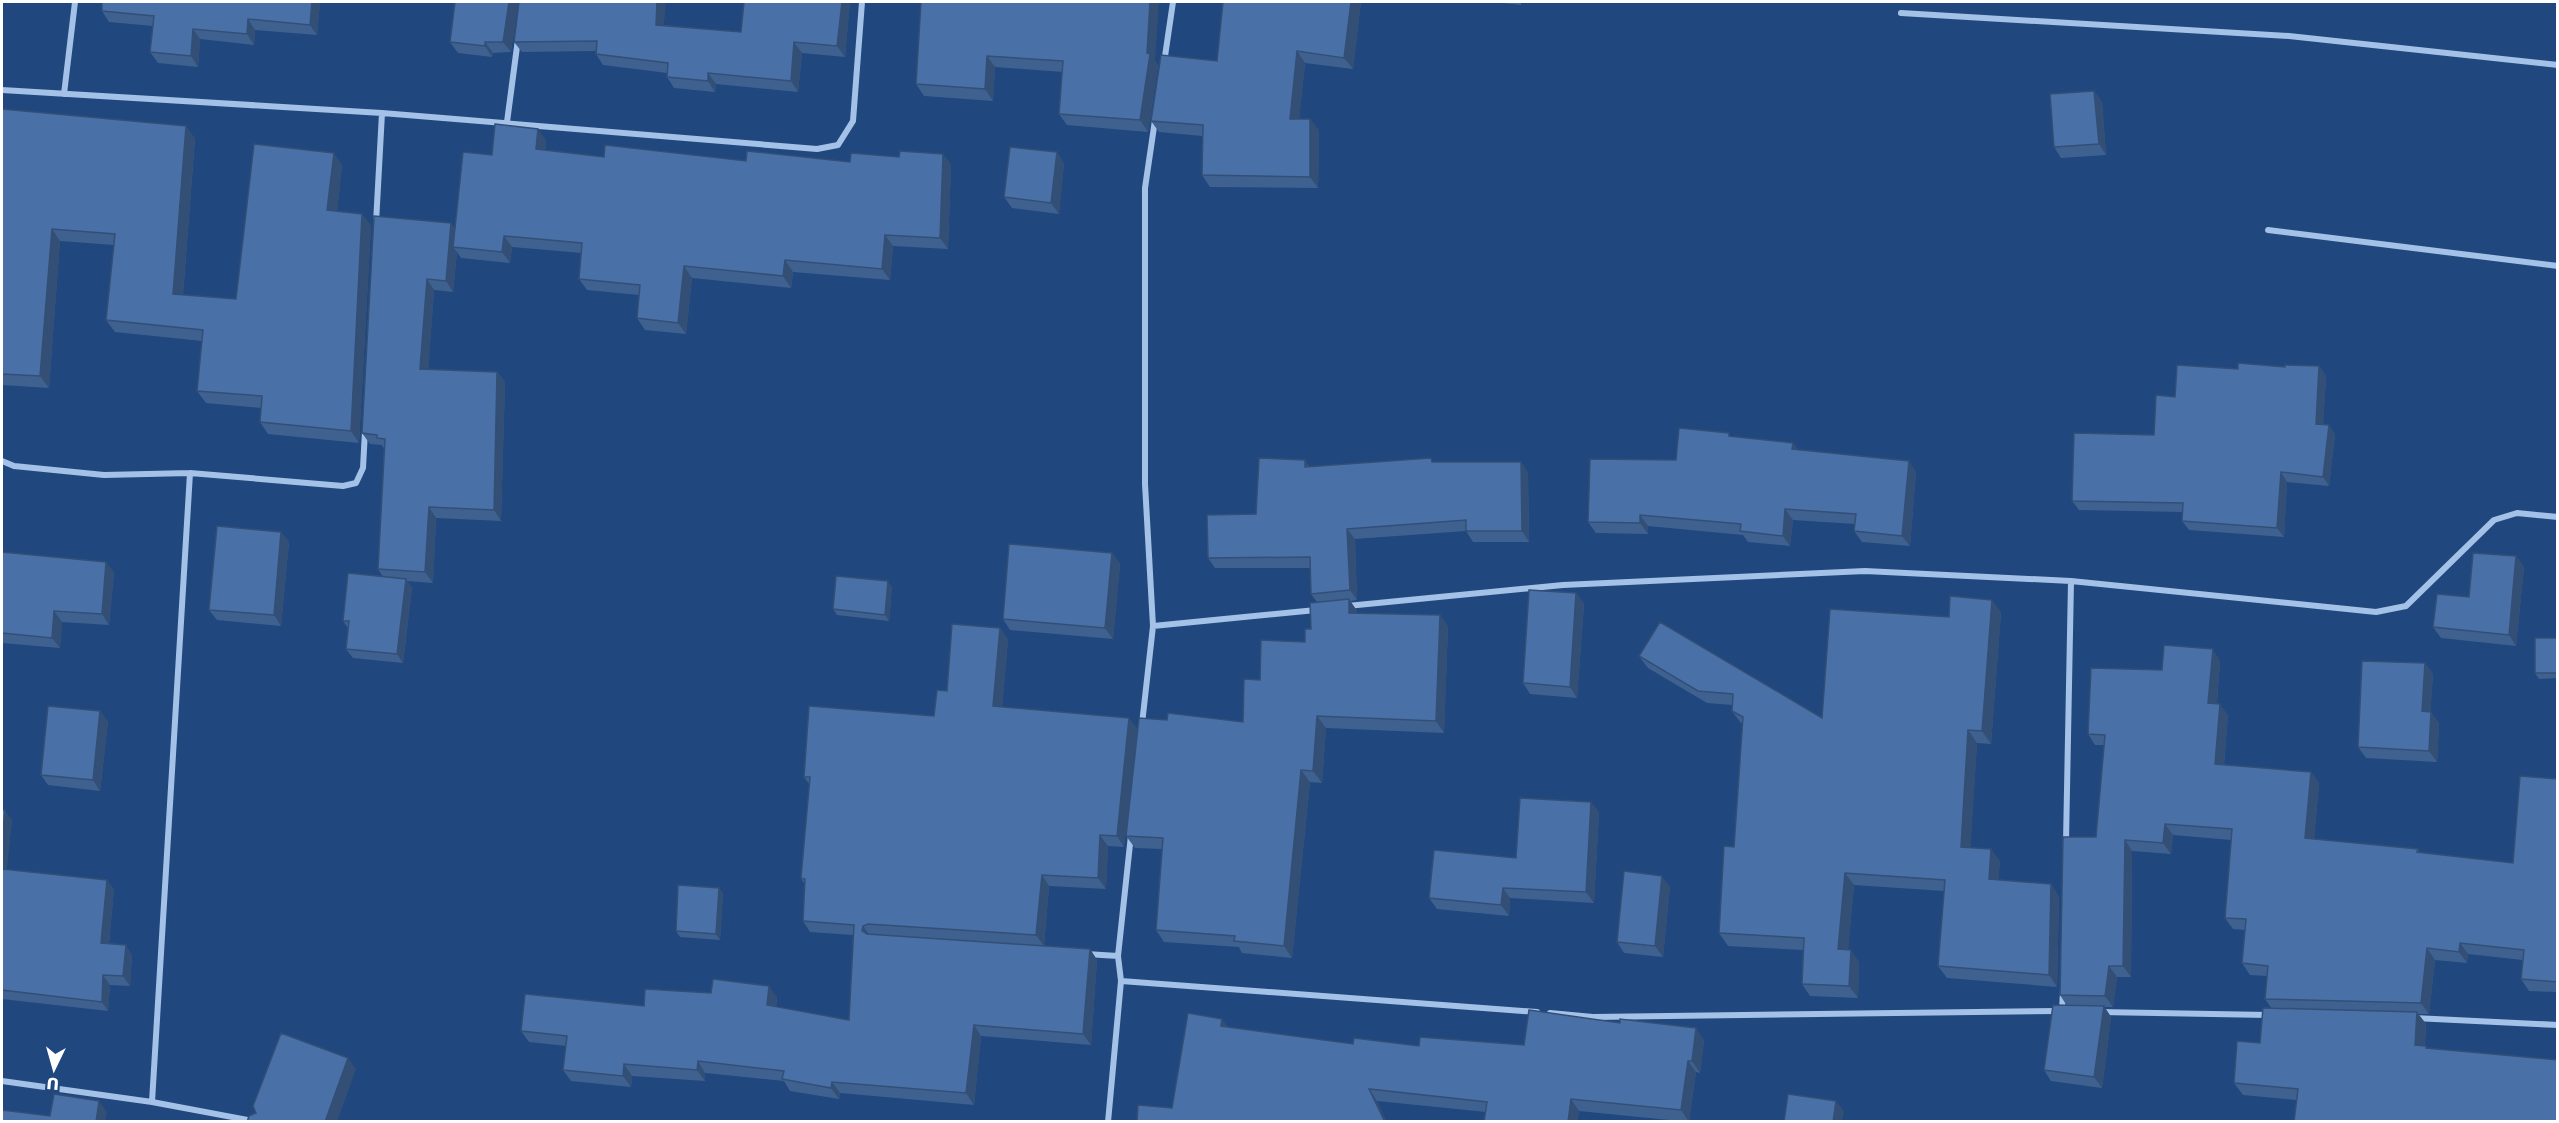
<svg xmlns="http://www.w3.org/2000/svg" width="2559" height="1123" font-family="'DejaVu Sans',sans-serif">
<rect width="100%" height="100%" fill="#20477e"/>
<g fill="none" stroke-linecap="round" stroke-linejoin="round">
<path stroke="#a4c1e7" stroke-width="6" d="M1901,13L2289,36L2558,65
M1164,63L1173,2
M2,90L382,113L817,149L838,145L853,121L862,2
M64,94L75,2
M507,122L518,39
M376,223L382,113
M2268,230L2558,266
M2,461L14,466L104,475L190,473L343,486L356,483L363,468L365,431
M1347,606L1563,585L1865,571L2071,581L2376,612L2406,606L2494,520L2517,513L2558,517
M1153,626L1145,484V188L1155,120
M1142,724L1153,626L1316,610
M2066,842L2071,581
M1086,954L1118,956
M1121,981L1537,1012
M2062,1011L2063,991
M2099,1012L2269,1015
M1550,1013L1593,1017L2059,1011
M2414,1018L2558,1025
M2,1081L152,1102L259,1122
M152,1102L190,473
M1108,1122L1121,981L1118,956L1131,835"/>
</g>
<path fill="#3f6190" d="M102,2H320L317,35L255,30L254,45L200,39L198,67L158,63L150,52L153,26L109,22L102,11Z
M518,2L511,52L493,53L492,57L458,53L450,42Z
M744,2H850L845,57L802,53L798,92L716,84L715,92L674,88L667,77V73L603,65L596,54V51L522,52L514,42L664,25L741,32Z
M921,2L1155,61L1158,65L1148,132L1067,125L1059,114L1063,72L995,67L993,101L924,96L916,84Z
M1223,2H1361L1353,69L1305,63L1299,119L1319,130L1318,188L1210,187L1202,175V136L1159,132L1151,121L1217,61Z
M1494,2H1521V5Z
M2094,91L2102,102L2106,155L2061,158L2054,147Z
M2,109L195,138L183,295L236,299L342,165L337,211L362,214L371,226L359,443L268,434L260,422L261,408L206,403L197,391L202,341L115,332L106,320L114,245L60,241L49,388L2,385Z
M546,140L545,150L604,157L746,161L850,162L943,154L951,165L948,249L893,246L890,280L793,272L791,288L692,278L686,334L645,330L637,318L639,295L587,290L579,279L582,253L512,247L510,263L461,258L457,252L453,292L434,290L428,369L497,372L505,382L501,521L436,518L433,583L407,581L412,588L403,663L353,658L346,649L348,628L343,621L383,577L378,569L384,449L382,445L370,444L362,433L374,216L455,229L492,155Z
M1064,163L1059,214L1012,208L1004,197Z
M2319,366L2326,376L2323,424L2329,425L2335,435L2329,486L2287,482L2284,537L2189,530L2182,521L2183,512L2079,510L2072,501L2154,435L2175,397L2238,369Z
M1732,437L1793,443L1798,450L1916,472L1910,546L1862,542L1854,531L1855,524L1793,520L1790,546L1748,542L1743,535L1648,526V534L1596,533L1588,522L1676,460Z
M1435,462H1521L1528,473L1529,542H1473L1466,531L1355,539L1357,600L1350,601L1357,611V613L1440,615L1448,627L1444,733L1326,728L1322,783L1310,782L1292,958L1242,953L1239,947L1164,942L1156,930L1162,849L1135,848L1126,836L1167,720L1243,722L1260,680L1305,642L1311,629L1317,602L1311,594L1310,568H1215L1208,558L1310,467Z
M281,532L289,542L281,626L217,620L209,610Z
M2,552L114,572L109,625L62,622L60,648L2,643Z
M1112,553L1120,564L1113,639L1010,630L1003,619Z
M2516,556L2524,567L2516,646L2441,638L2433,627Z
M892,587L889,621L837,615L833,609Z
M1576,593L1584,604L1577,698L1530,694L1523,683Z
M2001,612L1991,744L1977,743L1970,848L2000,861L1998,880L2051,884L2059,897L2057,987L1947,978L1938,966L1944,891L1854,885L1848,950L1859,962L1858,998L1810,996L1802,984L1803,950L1728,946L1719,933L1734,847L1743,724L1741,723L1732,711V705L1707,703L1648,668L1639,656L1822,718L1949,617Z
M1000,628L1008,640L1002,707L1129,718L1137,729L1124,847L1108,846L1106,889L1049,886L1044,946L1090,949L1097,960L1091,1045L981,1036L974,1105L840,1093L839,1099L790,1091L784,1081L705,1073V1081L632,1076L631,1087L571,1081L563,1070L566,1046L529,1042L521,1031L644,1006L777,997L776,1007L849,1020L853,935L810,932L803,921L805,885L801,878L810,785L804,777L934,716L947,691Z
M2558,638V678L2539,679L2535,673Z
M2220,661L2217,703L2228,715L2224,765L2311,772L2319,783L2314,839L2418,849L2420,853L2513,863L2558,779V992L2529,991L2521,979L2523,960L2468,954L2467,963L2435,960L2429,1014H2418L2426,1024L2425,1046H2426L2428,1049L2296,1100L2243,1095L2234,1083L2260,1043L2272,1009L2265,999L2267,976L2250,975L2242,963L2245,930L2233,929L2225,918L2231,840L2173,835L2171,854L2132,851L2131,977H2117L2113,1007H2104L2111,1017L2102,1088L2051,1081L2044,1070L2067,1006L2060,995L2096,837L2104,745H2095L2088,734L2162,670Z
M2425,663L2433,674L2430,712L2439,723L2437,762L2366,758L2358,747Z
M100,711L108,722L100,791L48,785L41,775Z
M2,810L12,820L6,870L114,889L109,944L132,955L130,986L110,985L108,1011L2,999Z
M1599,812L1594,903L1510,898L1509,916L1437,909L1429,898L1516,858Z
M1670,887L1663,957L1624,953L1617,942Z
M723,893L720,940L680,937L676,931Z
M1228,1027L1353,1044L1419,1046L1524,1045L1704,1040L1700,1073L1696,1072L1689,1122L1579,1111L1577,1122H1484L1486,1112L1377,1101L1172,1108Z"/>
<path fill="#334f76" d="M312,2H320L317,35L310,25Z
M509,2H518L511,52L503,42Z
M657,2H666L663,35L656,25Z
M842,2H850L845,57L837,46Z
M1150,2H1159L1155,61L1158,65L1148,132L1140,120L1147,53Z
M1351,2H1361L1353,69L1344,58Z
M248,19L255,30L254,45L247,34Z
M193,29L200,39L198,67L191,56Z
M485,42L493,53L492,57L485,46Z
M794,42L802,53L798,92L791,81Z
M1297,51L1305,63L1298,130L1290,119Z
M987,56L995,67L993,101L985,89Z
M708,73L716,84L715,92L708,81Z
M2094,91L2102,102L2106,155L2099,144Z
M1310,119L1319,130L1318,188L1310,177Z
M186,126L195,138L182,306L173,294Z
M538,129L546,140L544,161L536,149Z
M1057,152L1064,163L1059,214L1051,203Z
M334,153L342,165L336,223L327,210Z
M943,154L951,165L948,249L940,238Z
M362,214L371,226L359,443L351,431Z
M451,223L459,233L453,247L457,252L453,292L446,281Z
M52,229L60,241L49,388L40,376Z
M885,235L893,246L890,280L882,269Z
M504,236L512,247L510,263L502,252Z
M785,260L793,272L791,288L783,276Z
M684,266L692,278L686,334L678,323Z
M427,279L434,290L428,380L420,369Z
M2319,366L2326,376L2323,433L2316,424Z
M497,372L505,382L501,521L494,510Z
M2329,425L2335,435L2329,486L2323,477Z
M1793,443L1800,454L1792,449Z
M1305,460L1313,470L1305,467Z
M1909,461L1916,472L1910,546L1902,536Z
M1521,462L1528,473L1529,542L1522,531Z
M2281,472L2287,482L2284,537L2277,528Z
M429,507L436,518L433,583L425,572Z
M1785,509L1793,520L1790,546L1783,536Z
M1640,515L1648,526V534L1640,523Z
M1347,529L1355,539L1357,600L1350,590Z
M281,532L289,542L281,626L274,615Z
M1112,553L1120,564L1113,639L1105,628Z
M2516,556L2524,567L2516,646L2509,635Z
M106,562L114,572L109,625L102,614Z
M406,579L412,588L403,663L397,654Z
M888,581L892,587L889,621L885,615Z
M1576,593L1584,604L1577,698L1570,687Z
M1349,599L1357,611L1358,624L1349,613Z
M1992,600L2001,612L1991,744L1982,731Z
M54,611L62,622L60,648L52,638Z
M1440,615L1448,627L1444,733L1436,721Z
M1000,628L1008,640L1001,718L993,706Z
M2213,649L2220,661L2216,714L2208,703Z
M2425,663L2433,674L2430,722L2422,711Z
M2220,704L2228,715L2223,775L2215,764Z
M100,711L108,722L100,791L93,780Z
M2431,712L2439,723L2437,762L2429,751Z
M1317,716L1326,728L1322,783L1313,771Z
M1129,718L1137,729L1124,847L1117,836Z
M1968,730L1977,743L1970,860L1961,847Z
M1301,770L1310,782L1292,958L1284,946Z
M2311,772L2319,783L2313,849L2305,838Z
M1591,802L1599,812L1594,903L1586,892Z
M5,810L12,820L6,879L2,873V843Z
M2165,824L2173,835L2171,854L2163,843Z
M1100,835L1108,846L1106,889L1098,878Z
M2125,840L2132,851L2131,977L2123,966Z
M1991,849L2000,861L1997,891L1989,879Z
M1845,873L1854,885L1847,961L1838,949Z
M1042,875L1049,886L1044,946L1036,935Z
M1662,876L1670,887L1663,957L1655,946Z
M107,880L114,889L108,953L101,943Z
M2051,884L2059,897L2057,987L2049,975Z
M719,888L723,893L720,940L716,934Z
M1503,888L1510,898L1509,916L1501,905Z
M863,926L871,937L862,931Z
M2460,943L2468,954L2467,963L2459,952Z
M126,945L132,955L130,986L123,976Z
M2427,948L2435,960L2429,1014L2421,1003Z
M1090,949L1097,960L1091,1045L1083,1034Z
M1851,950L1859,962L1858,998L1849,986Z
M2109,966L2117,977L2113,1007L2105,996Z
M103,975L110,985L108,1011L102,1002Z
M769,986L777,997L774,1016L767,1005Z
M2104,1006L2111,1017L2102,1088L2094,1077Z
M2417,1012L2426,1024L2424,1058L2415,1045Z
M1222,1019L1230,1030L1221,1026Z
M974,1025L981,1036L974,1105L966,1093Z
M1696,1028L1704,1040L1700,1073L1692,1061Z
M348,1058L356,1069L337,1122H325Z
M698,1061L705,1073V1081L697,1070Z
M1688,1061L1696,1072L1689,1122L1681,1110Z
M624,1064L632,1076L631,1087L623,1076Z
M832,1082L840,1093L839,1099L831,1088Z
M1369,1089L1377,1101L1387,1122H1385Z
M1571,1099L1579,1111L1577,1122H1568Z
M99,1101L107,1112L105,1122H96Z
M1836,1101L1844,1111L1842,1122H1833Z"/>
<path fill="#4971a8" stroke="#334f76" stroke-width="1.5" d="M102,2H312L310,25L248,19L247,34L193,29L191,56L150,52L154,16L102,11Z
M455,2H509L503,42H485V46L450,42Z
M519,2H657L656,25L741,32L744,2H842L837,46L794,42L791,81L708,73V81L667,77L668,63L596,54L597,41L514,42Z
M921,2H1150L1147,53L1150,54L1140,120L1059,114L1063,61L987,56L985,89L916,84Z
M1223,2H1351L1344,58L1297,51L1290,119H1310V177L1202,175L1203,125L1151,121L1161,55L1217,61Z
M2094,91L2099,144L2054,147L2050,94Z
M2,109L186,126L173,294L236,299L254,144L334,153L327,210L362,214L351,431L260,422L262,396L197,391L203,330L106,320L115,234L52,229L40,376L2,374Z
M495,124L538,129L536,149L604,157L605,145L746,161L747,151L850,162L851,153L899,157L900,151L943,154L940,238L885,235L882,269L785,260L783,276L684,266L678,323L637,318L640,285L579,279L582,243L504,236L502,252L453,247L463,152L492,155Z
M1010,147L1057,152L1051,203L1004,197Z
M374,216L451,223L446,281L427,279L420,369L497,372L494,510L429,507L425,572L378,569L385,439L377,438V435L362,433Z
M2238,363L2285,367V365L2319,366L2316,424L2329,425L2323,477L2281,472L2277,528L2182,521L2183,503L2072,501L2074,433L2154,435L2156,395L2175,397L2177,365L2238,369Z
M1679,428L1729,433V436L1793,443L1792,449L1909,461L1902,536L1854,531L1856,514L1785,509L1783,536L1740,531L1741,524L1640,515V523L1588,522L1590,459L1676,460Z
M1259,458L1305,460V467L1431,458L1432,462H1521L1522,531H1466V520L1347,529L1350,590L1311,594L1310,557L1208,558L1207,515L1256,514Z
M217,526L281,532L274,615L209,610Z
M1009,544L1112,553L1105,628L1003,619Z
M2,552L106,562L102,614L54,611L52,638L2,633Z
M2473,553L2516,556L2509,635L2433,627L2437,594L2469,597Z
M348,573L406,579L397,654L346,649L349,621H343Z
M836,576L888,581L885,615L833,609Z
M1529,590L1576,593L1570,687L1523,683Z
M1950,596L1992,600L1982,731L1968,730L1961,847L1991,849L1989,879L2051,884L2049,975L1938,966L1945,880L1845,873L1838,949L1851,950L1849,986L1802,984L1804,938L1719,933L1724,846L1734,847L1743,717L1732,711L1733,694L1698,691L1639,656L1660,622L1822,718L1830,609L1949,617Z
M1349,599V613L1440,615L1436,721L1317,716L1313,771L1301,770L1284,946L1234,941L1235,936L1156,930L1163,838L1126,836L1139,718L1167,720L1168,713L1243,722L1244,679L1260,680L1261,640L1305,642V629H1311L1310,603Z
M952,624L1000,628L993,706L1129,718L1117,836L1100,835L1098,878L1042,875L1036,935L868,924L863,926L862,931L867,934L1090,949L1083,1034L974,1025L966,1093L832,1082L831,1088L782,1079L784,1071L698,1061L697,1070L624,1064L623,1076L563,1070L567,1036L521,1031L525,994L644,1006L645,989L711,993L713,979L769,986L767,1005L849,1020L854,925L803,921L805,879L801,878L810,777H804L809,706L934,716L937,690L947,691Z
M2535,638H2558V673H2535Z
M2164,645L2213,649L2208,703L2220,704L2215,764L2311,772L2305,838L2418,849L2417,852L2513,863L2520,776L2558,779V982L2521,979L2524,950L2460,943L2459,952L2427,948L2421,1003L2265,999L2268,966L2242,963L2246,919L2225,918L2232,829L2165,824L2163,843L2125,840L2123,966H2109L2105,996L2060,995L2063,837H2096L2105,735L2088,734L2091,668L2162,670Z
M2362,661L2425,663L2422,711L2431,712L2429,751L2358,747Z
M48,706L100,711L93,780L41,775Z
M1520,798L1591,802L1586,892L1503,888L1501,905L1429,898L1434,850L1516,858Z
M2,810H5L2,843Z
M2,869L107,880L101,943L126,945L123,976L103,975L102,1002L2,990Z
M1624,871L1662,876L1655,946L1617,942Z
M678,885L719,888L716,934L676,931Z
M2053,1005L2104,1006L2094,1077L2044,1070Z
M2263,1008L2417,1012L2415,1045L2426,1046V1048L2558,1060V1122H2294L2298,1089L2234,1083L2237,1041L2260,1043Z
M1529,1010L1620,1023V1019L1696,1028L1692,1061H1688L1681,1110L1571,1099L1568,1122H1484L1487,1102L1369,1089L1385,1122H1137L1138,1105L1172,1108L1188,1013L1222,1019L1221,1026L1353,1044L1354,1038L1419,1046L1420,1037L1524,1045Z
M281,1033L348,1058L325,1122H247L249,1116L256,1113L253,1106Z
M54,1094L99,1101L96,1122H2V1110L50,1116Z
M1788,1094L1836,1101L1833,1122H1784Z"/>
<rect width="2559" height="1123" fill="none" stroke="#ffffff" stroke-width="6"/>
<g transform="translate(54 1069) rotate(185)" stroke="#20477e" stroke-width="4.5" paint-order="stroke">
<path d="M0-4.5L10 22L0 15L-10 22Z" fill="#ffffff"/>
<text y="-9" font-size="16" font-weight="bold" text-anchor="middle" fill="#ffffff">U</text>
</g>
</svg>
